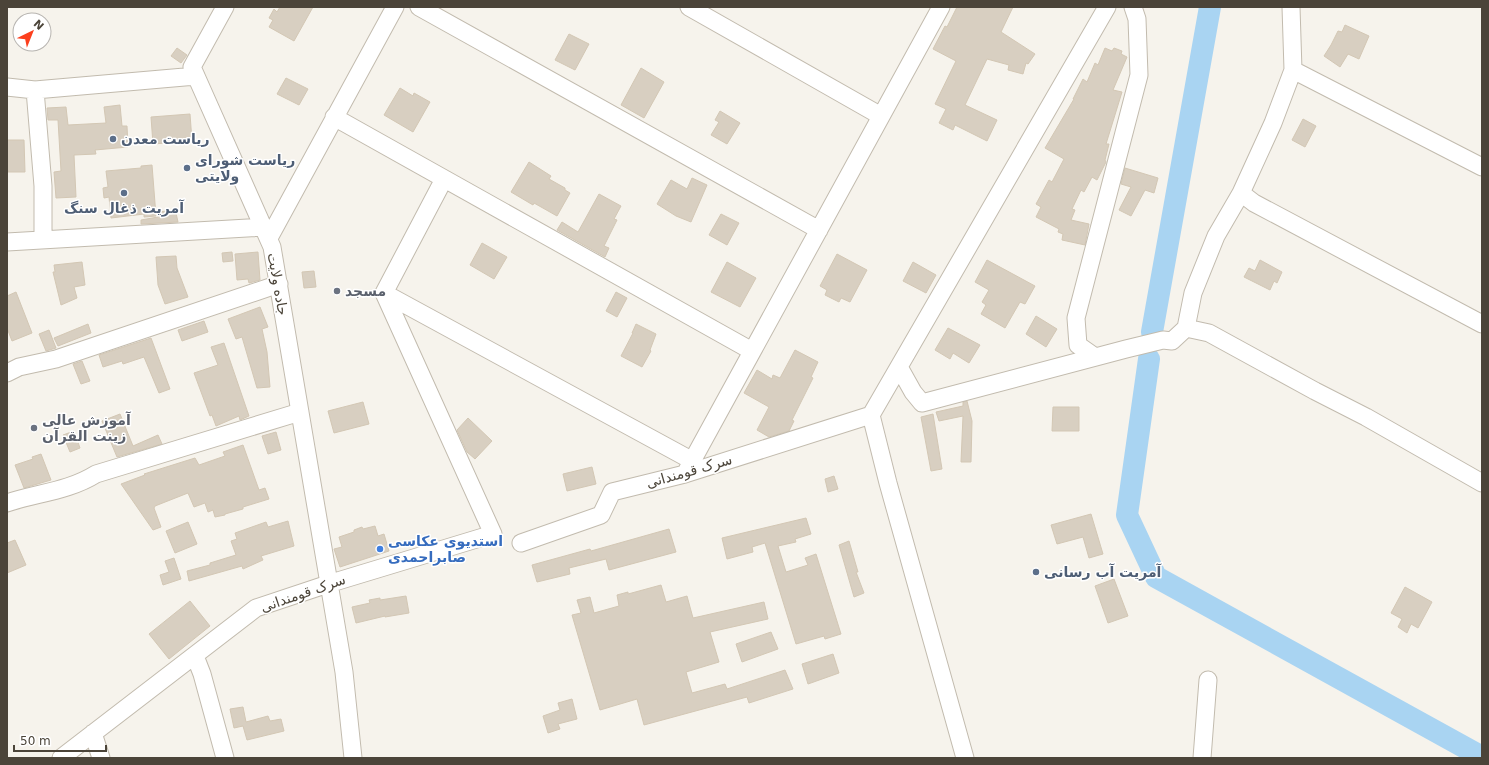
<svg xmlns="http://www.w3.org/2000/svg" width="1489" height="765" font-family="'DejaVu Sans','Noto Naskh Arabic',sans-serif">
<rect width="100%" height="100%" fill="#f6f3ec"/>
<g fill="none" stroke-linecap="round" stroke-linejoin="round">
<path stroke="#a9d4f2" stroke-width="22" d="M1152,332L1210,7
M1149,359L1127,515L1156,577L1482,757"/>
</g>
<path fill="#d8cfc1" stroke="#d3c7b4" d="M280,7H313L294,41L269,27L273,20L269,18L274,9L277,12Z
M957,7H1013L1001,32L1035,54L1028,64L1026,63L1023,74L1008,70L1009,65L987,59L965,105L997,120L987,141L955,125L953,130L939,123L946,109L935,104L956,61L933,49L945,26L947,27Z
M1345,25L1369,36L1359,59L1348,54L1340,67L1324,56L1331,45L1338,31L1342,32Z
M569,34L589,44L575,70L555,60Z
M177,48L187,55L181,63L171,56Z
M1105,48L1112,51L1114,48L1122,51L1121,54L1127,57L1113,90L1122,92L1106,144H1109L1105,160L1106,162L1097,180L1092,177L1084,192L1081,190L1072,209L1075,210L1071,220L1089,224L1085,245L1062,240L1063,234L1058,232L1059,229L1036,217L1041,207L1036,204L1049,180L1052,182L1064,159L1045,148L1074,99H1073L1083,79L1087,82L1095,63L1098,65Z
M641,68L664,82L644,118L621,105Z
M286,78L308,89L299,105L277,94Z
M400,88L413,96L414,93L430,102L413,132L384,115Z
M120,105L122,126H127L128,147L95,150L96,154L74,155L76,197L56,198L54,172L61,171L58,120H48L47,108L66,107L68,125L106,123L104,107Z
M720,111L740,123L727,144L711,135L719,122L715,120Z
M190,114L192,141L153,144L151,117Z
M1303,119L1316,126L1305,147L1292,140Z
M7,140H24L25,172H8V170H7Z
M529,162L551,176L549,179L565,188V190L570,193L557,216L534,203L533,205L511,192Z
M152,165L156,216L144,217V214L111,218L109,197L104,198L103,188L108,187L106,171L141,168V166Z
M1125,168L1158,178L1154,193L1145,190L1131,216L1119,210L1131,187L1121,184Z
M692,178L707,185L691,222L676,216L657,204L671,180L687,189Z
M599,194L621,206L614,219L617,220L604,246L609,248L605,257L557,230L562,222L578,232Z
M167,211L168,214L176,213L178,222L141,224V220L158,217L157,212Z
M721,214L739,223L727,245L709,235Z
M482,243L507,257L494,279L470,265Z
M232,252L233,261L223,262L222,253Z
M258,252L260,280L249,283L248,279L237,280L235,254Z
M837,254L867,270L850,302L841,298L839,302L825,295L827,290L820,286Z
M176,256L177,268L188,297L165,304L158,285L156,257Z
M987,260L1035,286L1025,304L1020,302L1005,328L981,314L986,305L982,302L989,290L975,282Z
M1260,260L1282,272L1277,283L1274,281L1270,290L1244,277L1249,268L1255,271Z
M82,262L85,285L74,287L77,298L61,305L53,272H55L54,265Z
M727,262L756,278L740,307L711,292Z
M913,262L936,275L926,293L903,281Z
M314,271L316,287L304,288L302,272Z
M16,292L32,333L12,341L7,328V296Z
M616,292L627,298L617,317L606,311Z
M260,307L268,327L262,329L267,352L270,387L257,388L242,337L236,339L228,319Z
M1036,316L1057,329L1046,347L1026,334Z
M204,321L208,332L182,341L178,330Z
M88,324L91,333L58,346L54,338Z
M636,324L656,334L650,350L651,351L642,367L621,356L633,333H632Z
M948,328L980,345L969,363L953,353L950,359L935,350Z
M49,330L56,348L46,351L39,334Z
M151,338L170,389L159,393L144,357L123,364L122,361L103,367L99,355Z
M224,343L249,416L240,420L239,416L216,426L212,415L210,416L194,373L218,365L211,347Z
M795,350L818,362L811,377L813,378L792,420L794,421L789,431L769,437L757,430L769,407L744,393L757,370L772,379L773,375L780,378Z
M82,361L90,381L81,384L73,364Z
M967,401L972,421L971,462H961L963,416L939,421L936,412L963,406V402Z
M363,402L369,424L334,433L328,411Z
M1053,407H1079V431H1052Z
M120,414L133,446L158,435L162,444L117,457L102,421Z
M933,414L942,469L931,471L921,417Z
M468,418L492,441L475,459L467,452L457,430Z
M74,431L80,448L70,452L63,435Z
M276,432L281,450L268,454L262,436Z
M243,445L259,490L265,488L269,499L243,507V509L225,514V515L215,517L213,510L208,512L205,503L194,507L188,493L155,506L154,508L161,527L153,530L121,484L145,475L144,474L195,458L199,465L225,456L223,452Z
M41,454L51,480L24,488L15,465L33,459L32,457Z
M592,467L596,484L567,491L563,474Z
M834,476L838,489L828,492L825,479Z
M1091,514L1103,554L1089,558L1083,537L1057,544L1051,525Z
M806,518L811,534L795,539L796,542L778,546L786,572L808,565L805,558L816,554L841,634L825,639L824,636L796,644L765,543L752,547L753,552L727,559L722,538Z
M288,521L294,546L261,556L263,560L243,569L242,566L189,581L187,571L210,565V563L236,555L231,541L237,539L235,533L266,522L268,527Z
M188,522L197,544L175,553L166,531Z
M375,526L378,536L384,534L389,551L340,567L334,549L342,547L339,537L354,532V530L362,527L363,529Z
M669,529L676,552L609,570L606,559L569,568L570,574L537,582L532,565L590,549L591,551Z
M15,540L26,565L7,573V543Z
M849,541L858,572H856L864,593L854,597L839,545Z
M174,558L181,579L163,585L160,575L169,572L165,561Z
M1114,579L1128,616L1108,623L1095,586Z
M661,585L666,602L687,596L693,618L764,602L768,619L710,632L719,662L686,672L692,693L725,684L727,689L785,670L793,689L749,703L747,697L644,725L637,699L600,710L572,615L581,613L577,600L590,597L594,613L619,606L617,595L628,592V594Z
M1405,587L1432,602L1418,628L1411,624L1407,633L1398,627L1402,619L1391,613Z
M406,596L409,613L385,617V616L356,623L352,607L370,603L369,600L380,598V600Z
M190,601L210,626L169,659L149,634Z
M771,632L778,649L742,662L736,644Z
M833,654L839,673L808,684L802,664Z
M572,699L577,719L558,724L560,729L548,733L543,716L560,710L558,703Z
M243,707L246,722L268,716L270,721L281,719L284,731L247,740L243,726L234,728L230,709Z"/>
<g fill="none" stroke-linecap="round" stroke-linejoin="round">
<defs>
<path id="minor" d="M225,7L192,67L272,247L344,672L353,758
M419,7L819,230
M689,7L881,116
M1293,70L1482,167
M7,87L35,90L196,76
M35,90L43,186V240
M334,117L752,351
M1241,193L1254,203L1482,324
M269,238L395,7
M7,242L264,227
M384,293L691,460
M1186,328L1209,333L1315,391L1366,417L1482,483
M1095,357L1078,345L1076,318L1139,75L1137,19L1133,7
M899,367L913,392L922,403L1126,349L1163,340L1172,341L1186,328L1193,293L1216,236L1241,193L1273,123L1293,70L1291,7
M7,373L19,367L56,359L279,284
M685,474L941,7
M7,503C37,493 69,491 96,474L300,412
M521,543L601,515L612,492L685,474L871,415
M195,656L202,674L225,758
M93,733L101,758
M61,758L256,608L328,584L493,534L384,293L444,179
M965,758L888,483L871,415L1107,7
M1202,758L1208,680"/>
</defs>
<use href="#minor" stroke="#c2bbae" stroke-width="19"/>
<use href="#minor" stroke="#fff" stroke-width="17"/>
</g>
<g fill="#5c6f8a" stroke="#fff" stroke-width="1.5">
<circle cx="113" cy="139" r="4"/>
<circle cx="187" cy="168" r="4"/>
<circle cx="124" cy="193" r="4"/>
<circle cx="1036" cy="572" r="4"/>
</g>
<g fill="#6b7280" stroke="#fff" stroke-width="1.5">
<circle cx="337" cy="291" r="4"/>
<circle cx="34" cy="428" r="4"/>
</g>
<circle fill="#3f7fe0" stroke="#fff" stroke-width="1.5" cx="380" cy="549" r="4"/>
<g text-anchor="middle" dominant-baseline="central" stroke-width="3" stroke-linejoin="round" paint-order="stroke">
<g font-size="14" font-weight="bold" fill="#4e5e75" stroke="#fff" text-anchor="start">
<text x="121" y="139">ریاست معدن</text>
<text x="195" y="160">ریاست شورای<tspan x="195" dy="16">ولایتی</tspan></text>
<text x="124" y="208" text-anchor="middle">آمریت ذغال سنگ</text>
<text x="1044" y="572">آمریت آب رسانی</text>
</g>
<g font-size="14" fill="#4b4439" stroke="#fff">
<text transform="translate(278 284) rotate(80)">جاده ولایت</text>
<text transform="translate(689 471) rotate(-16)">سرک قومندانی</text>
<text transform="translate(303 593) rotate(-19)">سرک قومندانی</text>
</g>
<g font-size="14" font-weight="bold" fill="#5b616d" stroke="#fff" text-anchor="start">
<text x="345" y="291">مسجد</text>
<text x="42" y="420">آموزش عالی<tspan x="42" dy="16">زینت القرآن</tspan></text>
</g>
<g font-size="14" font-weight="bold" fill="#366cbe" stroke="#fff" text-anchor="start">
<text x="388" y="541">استدیوی عکاسی<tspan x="388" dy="16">صابراحمدی</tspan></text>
</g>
</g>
<rect width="1489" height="765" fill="none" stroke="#4b4439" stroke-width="16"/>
<g transform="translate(32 32) rotate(43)"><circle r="19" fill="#ffffff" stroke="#b7b4b0"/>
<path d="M0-3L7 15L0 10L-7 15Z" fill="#fc3f1d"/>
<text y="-6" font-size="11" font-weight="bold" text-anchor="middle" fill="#4b4439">N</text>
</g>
<path d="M14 745v6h92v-6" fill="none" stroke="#4b4439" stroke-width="2"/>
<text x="20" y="745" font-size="12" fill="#4b4439" stroke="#ffffff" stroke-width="3" paint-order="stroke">50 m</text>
</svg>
